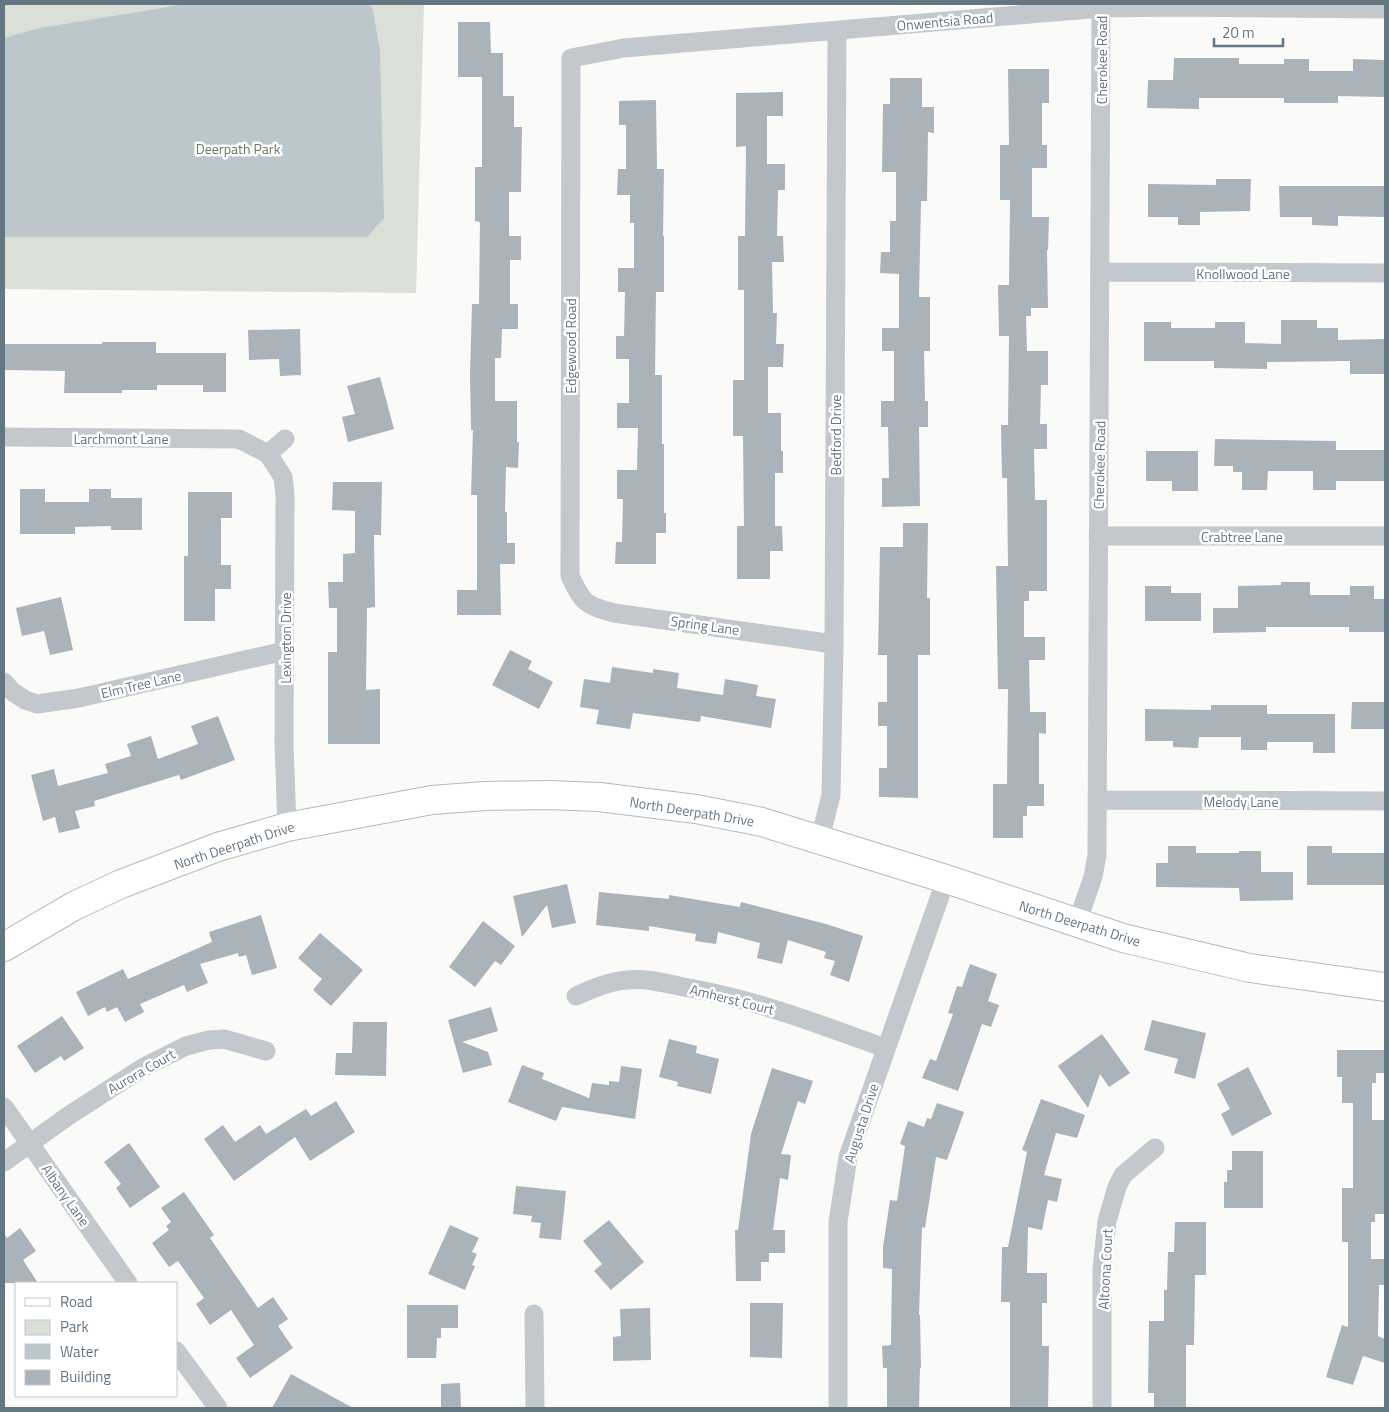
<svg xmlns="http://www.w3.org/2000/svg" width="1389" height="1412" font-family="'Titillium Web',sans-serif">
<rect width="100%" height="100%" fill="#fafaf8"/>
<path fill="#dadfd7" d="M4,4H424L416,293L4,289Z"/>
<path fill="#bbc7cb" d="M186,4H369L373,11L380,51L384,218L367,237H4V38L40,28Z"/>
<path fill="#aab3b9" d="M458,22H490L491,53H503V96H514V127H522L521,192H509V236H521V260H510V304H518V329H502L501,358H495V401H517V442H519L518,468L506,467L505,512H507V543H515V564H500L501,615H457V590H477V495H471L473,430H471L470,375L472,304H479L480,222L475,221V167H482V77H458Z
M1174,58H1239V64H1284V59H1309V71H1353V59L1384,60V65H1385V97L1338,96V103H1284V98H1199V109L1147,108L1148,80H1173Z
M1008,69H1049V103H1042V145H1047V168H1032V217H1049L1048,250H1047L1048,308H1031V316H1026L1027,351H1048V385H1041L1040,424H1047V449H1034L1035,500H1047V591H1029V601H1024V637H1045V660H1029L1030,712H1046V734L1039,733V784H1044V806H1027V816H1023V838H993V784H1007L1008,689H998L996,566H1008L1007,478H1002L1001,425H1008L1009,336H999L998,285H1009L1010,200H1000V145H1009Z
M890,78H922V107H934V133L928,132L927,201H921L919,297H930V351H924L925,401H928V427H919L920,506L882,507V478H889L888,427H881V401H894V351H882V328H899V274L880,273L881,252H890V221H896V172H882L883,104H890Z
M783,92V116H767V164H785V190H778L777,236H783L784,262H772L773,313H777L776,344H784L783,367H768V413H781V451H783V473H775V526H782L783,551H770V579H737V526H744L743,436H733V380H744V290H738V236H745L746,146L736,147V93Z
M656,100L657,169H664L663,236H664V292H656L655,375H662V444H664V513H666V533H656V564H615L616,542H622L623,499H617V470H637L638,428H617V403H629V359H616V336H624L625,292H618V268H634V223H630V195H617L618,169H626V125H619V101Z
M1216,179H1251L1250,211L1200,212V225H1178V217H1148V184L1216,185Z
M1279,186H1385V217L1338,216V226L1312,225V217H1280Z
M1281,320H1317V328H1338V340L1385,339V374H1350V361L1267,362V369L1214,368V361H1144V322H1171V328H1215V322H1245V343L1281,344Z
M300,329L301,375L280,376L279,359L249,360L248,330Z
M102,342H156V353H226V392H203V385H157V390H122V393H64L65,371L4,370V344H102Z
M380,377L394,429L348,442L342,417L355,414L347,386Z
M1215,439L1336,441V450H1385V481H1336V490H1313V471H1268L1267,490H1242V472H1233V466H1214Z
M1146,451H1198V491H1172V481H1146Z
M333,482H382L381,535H374L375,607L367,608L366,690L380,689V744H328V652H337V608H329L328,582H343V554L355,553V511L332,510Z
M20,489H45V502H89V489H111V498H142V530H111V526L75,527V534H20Z
M188,492H232V518H221V565H231V589H215V621H184V556H188Z
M903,523H928L927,598H930V655H918V798L879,797V768H887V726H878V702H887V655H878L880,547H903Z
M1281,582H1310V595H1350V586H1374V599H1385V632H1349V627H1266V632L1213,633V608H1238V586L1281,585Z
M1145,586H1171V593H1201V621H1145Z
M61,597L73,650L50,655L44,631L22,636L16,608Z
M510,650L532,661L528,669L553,682L539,709L492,685Z
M612,667L653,673V669L679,673L677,688L723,695L725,679L758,685L756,696L776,699L771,728L701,716L700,722L633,713L630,729L596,724L599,710L580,707L584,679L610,683Z
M1352,702H1385V729H1351Z
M1211,705H1267V714H1335V753H1313V742H1267V750H1241V737H1199L1198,748L1173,747V741H1145V709L1211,710Z
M218,716L235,760L181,780L179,775L94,801L95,806L75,811L80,828L59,833L55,817L43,821L31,775L54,769L58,786L108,773L105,764L131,756L127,744L151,736L158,759L198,744L191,726Z
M1168,846H1196V853H1239V851H1261V872H1293V900L1240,901L1239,888L1156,887V863H1168Z
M1307,846H1332V853H1385V885H1307Z
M567,884L576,923L552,928L547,905L522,937L513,896Z
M599,892L669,899V895L740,907L741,902L826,924L863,936L849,982L830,975L835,961L824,958L826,952L788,940L782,964L757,958L760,943L718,932L716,944L695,941L696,934L649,926V931L596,925Z
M261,915L277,968L252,975L246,955L239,957L238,953L200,964L208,983L187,992L184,985L140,1004L144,1012L125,1022L117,1007L107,1012L105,1007L88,1016L76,992L123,969L128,979L212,942L209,932Z
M483,921L515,946L501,965L495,961L475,987L449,967Z
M320,933L363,970L331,1006L313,990L322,979L298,958Z
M970,964L997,974L988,1001L999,1005L991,1027L982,1024L958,1091L922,1078L930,1059L936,1061L953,1014L948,1013L957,986L962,987Z
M491,1007L498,1031L462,1042L488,1052L492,1065L463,1073L448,1020Z
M62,1016L84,1048L64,1061L61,1056L35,1073L17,1046Z
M1152,1020L1206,1033L1195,1079L1174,1073L1178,1059L1144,1050Z
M353,1022H387L386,1076L335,1075L336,1053H352Z
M1102,1034L1130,1073L1109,1087L1100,1074L1088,1108L1058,1066Z
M669,1039L697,1046L696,1053L719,1059L711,1094L677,1086L678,1082L659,1077Z
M1337,1050H1385V1073H1376V1083H1372V1120H1385V1214H1375V1222H1371V1259H1385V1285H1379L1378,1336L1385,1339V1363L1363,1356L1353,1385L1326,1377L1342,1325L1348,1327V1242H1342V1188H1353V1103H1342V1077H1337Z
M522,1065L544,1073L542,1079L589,1098L592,1083L609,1085V1081L619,1082L621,1066L642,1069L635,1119L562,1107L556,1121L508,1102Z
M1248,1067L1272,1114L1232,1136L1221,1114L1230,1109L1217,1084Z
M772,1068L813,1081L805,1104L798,1101L781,1154L791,1155L788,1180L780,1178L773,1230H785V1253H769V1262H761V1281H736L735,1230H738L751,1134Z
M1041,1099L1085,1115L1077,1138L1056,1133L1044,1175L1062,1179L1057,1202L1048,1200L1042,1230L1028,1227L1027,1273H1047V1303H1042V1346H1049L1048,1408H1010V1302H1001L1002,1247H1008L1027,1152L1022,1150Z
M336,1101L355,1132L310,1161L295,1137L234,1181L204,1139L223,1125L235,1142L260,1125L266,1134L306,1109L311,1116Z
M937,1103L964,1112L947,1160L936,1157L925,1228L922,1227L919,1315H920L921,1368H920L919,1408H887V1368H883L882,1346L891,1345L892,1269L883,1268V1247L890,1200L897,1201L905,1146L900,1144L908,1121L924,1127L927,1118L931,1119Z
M129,1143L160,1187L130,1208L116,1188L121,1184L104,1162Z
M1232,1151H1263V1208H1224V1182H1227V1170H1232Z
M516,1186L566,1191L561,1240L539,1238L541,1223L531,1222L532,1216L513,1214Z
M184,1192L214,1235L210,1238L258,1308L273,1297L288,1319L278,1326L293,1348L250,1378L236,1358L254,1345L231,1310L210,1325L196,1304L204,1298L178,1261L169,1267L152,1243L169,1230L166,1226L171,1222L161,1208Z
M609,1220L644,1262L611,1290L594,1271L602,1264L583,1241Z
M1175,1222H1206V1275H1195L1194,1345H1186V1408H1154V1393H1148L1149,1321H1164V1290H1167L1168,1252H1174Z
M450,1225L479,1238L472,1252L477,1254L472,1265L475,1266L465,1290L428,1274Z
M20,1228L36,1251L23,1260L38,1283H4V1233L7,1238Z
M750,1303H783L782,1358L750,1357Z
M407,1305H458V1328H441V1338H437L436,1358H407Z
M650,1308L651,1360L613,1361V1337L621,1336L620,1309Z
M291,1374L353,1408H272Z
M460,1383L461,1408H441V1384Z"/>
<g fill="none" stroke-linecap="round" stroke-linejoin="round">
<defs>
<path id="secondary" d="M4,947L74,906L121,884L218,847L287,827L432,800L485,796L548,795L599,797L696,809L762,822L946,879L1123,938L1250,968L1385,987"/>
</defs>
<use href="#secondary" stroke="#b3babf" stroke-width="30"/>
<path stroke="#c3c8cc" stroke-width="19" d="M1101,272L1385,273
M4,437L239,439L268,454L283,477L285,495L284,744L287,827
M268,454L285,439
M1098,536H1385
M834,644L614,613C585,605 583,603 570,576L571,58L624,48L1101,8L1177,7L1385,9
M4,682L13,692L25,700L37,704L79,698L285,651
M1097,800L1385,801
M820,839L831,795L834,644L837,30
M1077,923L1093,877L1097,855L1101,4
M576,996C592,989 610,981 627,980C646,978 665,983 684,987C754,999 819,1024 885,1048
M4,1107L128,1283
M4,1162L68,1116L144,1067L186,1046L209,1040L224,1039L266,1051
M534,1314L535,1408
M176,1351L218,1408
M838,1408V1222L848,1157L946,879
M1102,1408V1269L1107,1221L1117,1187L1123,1175L1155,1148"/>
<use href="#secondary" stroke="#fff" stroke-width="28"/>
</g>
<g text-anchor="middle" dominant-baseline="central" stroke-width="5" stroke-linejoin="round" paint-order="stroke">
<g font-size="14" fill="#657683" stroke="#fff">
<text transform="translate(945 21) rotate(-5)">Onwentsia Road</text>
<text transform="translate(1101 60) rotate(-90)">Cherokee Road</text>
<text x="1243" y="273">Knollwood Lane</text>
<text transform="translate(570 346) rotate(-90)">Edgewood Road</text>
<text transform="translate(835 435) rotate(-90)">Bedford Drive</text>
<text x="121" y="438">Larchmont Lane</text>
<text transform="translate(1099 465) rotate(-89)">Cherokee Road</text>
<text x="1242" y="536">Crabtree Lane</text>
<text transform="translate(705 625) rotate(8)">Spring Lane</text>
<text transform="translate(285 638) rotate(-90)">Lexington Drive</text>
<text transform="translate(141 684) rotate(-13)">Elm Tree Lane</text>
<text x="1241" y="801">Melody Lane</text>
<text transform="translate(692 811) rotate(9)">North Deerpath Drive</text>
<text transform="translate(234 845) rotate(-18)">North Deerpath Drive</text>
<text transform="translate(1080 923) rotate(17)">North Deerpath Drive</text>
<text transform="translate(732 999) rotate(14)">Amherst Court</text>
<text transform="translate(141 1071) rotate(-30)">Aurora Court</text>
<text transform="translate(861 1123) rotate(-72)">Augusta Drive</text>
<text transform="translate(66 1195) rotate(55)">Albany Lane</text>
<text transform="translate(1105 1269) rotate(-87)">Altoona Court</text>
</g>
<g font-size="14" fill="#687a64" stroke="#fff">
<text x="238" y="148">Deerpath Park</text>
</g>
</g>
<rect width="1389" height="1412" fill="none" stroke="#657683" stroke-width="10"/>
<rect x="15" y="1282" width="162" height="115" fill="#ffffff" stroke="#c1c8cd"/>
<rect x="25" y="1298" width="25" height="8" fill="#ffffff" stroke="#c1c8cd"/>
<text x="60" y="1307" font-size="15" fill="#657683">Road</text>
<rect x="25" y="1320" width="25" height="15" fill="#dadfd7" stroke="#c1c8cd"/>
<text x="60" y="1332" font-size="15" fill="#657683">Park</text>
<rect x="25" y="1344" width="25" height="15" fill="#bbc7cb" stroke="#c1c8cd"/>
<text x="60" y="1357" font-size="15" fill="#657683">Water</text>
<rect x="25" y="1370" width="25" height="15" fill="#aab3b9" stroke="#c1c8cd"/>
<text x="60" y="1382" font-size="15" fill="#657683">Building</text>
<path d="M1214 38v8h69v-8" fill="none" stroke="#657683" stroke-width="2.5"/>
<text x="1222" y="38" font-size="15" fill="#657683" stroke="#ffffff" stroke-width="4" paint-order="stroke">20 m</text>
</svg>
